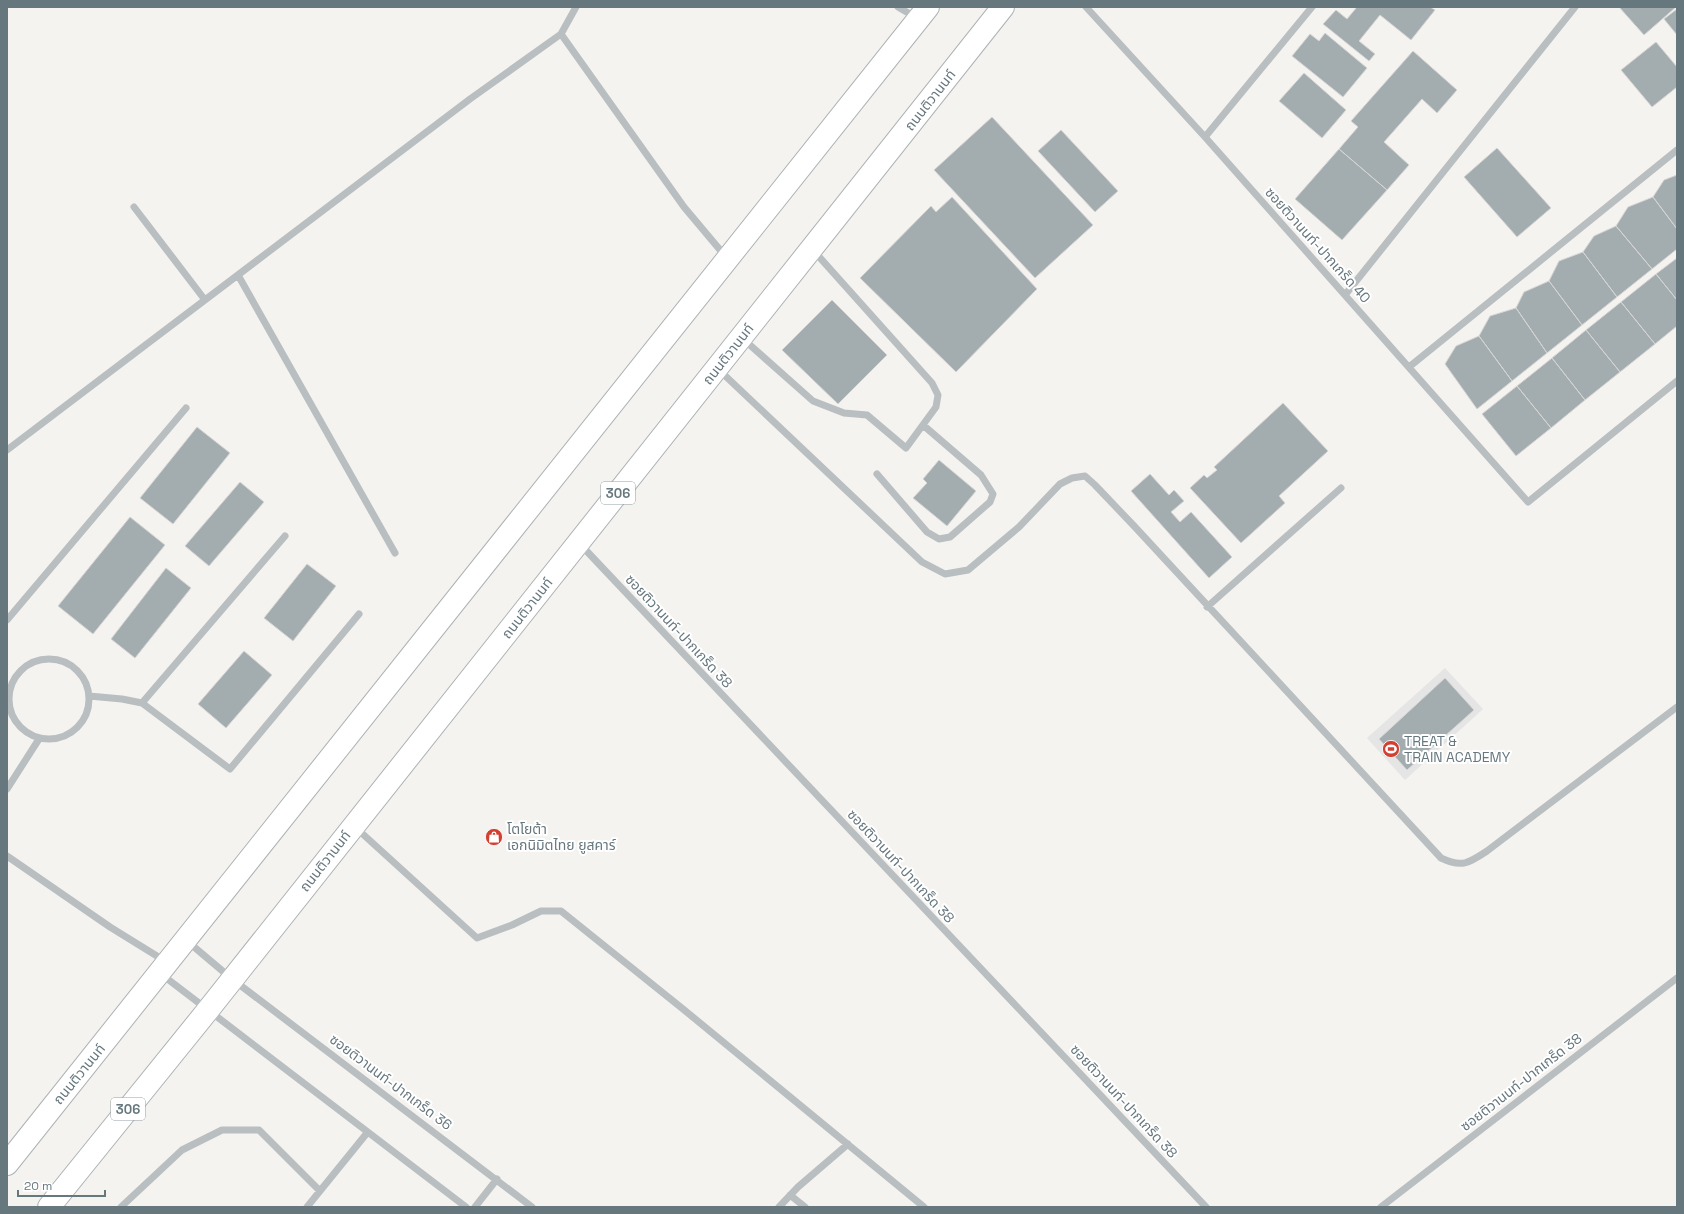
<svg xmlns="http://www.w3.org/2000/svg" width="1684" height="1214" font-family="'Space Grotesk','Noto Sans Thai',sans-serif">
<rect width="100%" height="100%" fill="#f4f3f0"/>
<path fill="#e4e5e4" d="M1445,668L1483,709L1405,780L1367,738Z"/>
<path fill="#a3acaf" stroke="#d5d5d3" d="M1357,7H1430L1435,10L1411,40L1380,15L1359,41L1375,54L1369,61L1323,24L1336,10L1347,19Z
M1619,7H1676L1644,35Z
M1677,9V35L1664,19Z
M1325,33L1367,68L1343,97L1292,56L1310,34L1319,41Z
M1656,42L1677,67V87L1652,107L1621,70Z
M1413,51L1457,90L1437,113L1422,99L1384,142L1409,165L1387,190L1339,149L1358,127L1351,121Z
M1304,73L1346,110L1322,138L1279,101Z
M992,117L1093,225L1035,278L934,170Z
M1061,130L1118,191L1095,212L1038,151Z
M1497,148L1551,208L1517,237L1464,177Z
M1339,149L1387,190L1342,240L1295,199Z
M1677,175V229L1653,197L1664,180Z
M952,197L1037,289L956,372L860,278L931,206L936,212Z
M1653,197L1677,229V249L1652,269L1616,226L1628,207Z
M1616,226L1652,269L1617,297L1583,252L1594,236Z
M1583,252L1617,297L1582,325L1549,281L1559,261Z
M1677,258V300L1656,274Z
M1656,274L1677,300V326L1655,344L1621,302Z
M1549,281L1582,325L1547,353L1516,308L1524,292Z
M832,300L887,355L838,404L782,350Z
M1621,302L1655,344L1620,372L1586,330Z
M1516,308L1547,353L1512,381L1479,336L1490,316Z
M1586,330L1620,372L1585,400L1552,358Z
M1479,336L1512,381L1477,409L1445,364L1456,346Z
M1552,358L1585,400L1551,428L1517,386Z
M1517,386L1551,428L1516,456L1482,414Z
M1283,403L1328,451L1279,496L1285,503L1241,543L1190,488L1204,475L1207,478L1217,470L1214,467Z
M197,427L230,453L173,524L140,498Z
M939,460L976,491L947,526L913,498L927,483L923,479Z
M1150,474L1169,495L1174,490L1184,501L1171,512L1180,522L1191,512L1232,557L1209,578L1131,491Z
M240,482L264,502L209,566L185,546Z
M130,517L165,545L93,634L58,606Z
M307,564L336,586L293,641L264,618Z
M166,568L191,588L135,658L111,639Z
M244,651L272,675L226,728L198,704Z
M1445,678L1474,710L1407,770L1379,739Z"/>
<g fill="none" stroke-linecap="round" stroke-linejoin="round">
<defs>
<path id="major" d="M7,1164L928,7
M49,1207L208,1010L1003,7"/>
</defs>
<use href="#major" stroke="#adb2b4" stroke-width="24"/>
<path stroke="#b9bec0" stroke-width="7" d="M898,7L917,18
M1086,7L1205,137L1528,502L1677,381
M561,34L684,207L726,257
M1205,137L1312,7
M134,207L205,300
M238,275L395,553
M1345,295L1575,7
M742,338L813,401L844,413L867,415L906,448L936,407L938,395L932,383L813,250
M1409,367L1677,150
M718,369L922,562L945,574L968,570L1019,527L1060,484L1072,478L1085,476L1095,485L1135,527L1441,858C1462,868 1469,863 1487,851L1677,707
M7,450L470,99L561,34L576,7
M877,474L927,532L939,539L950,537L990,502L993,494L981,475L923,425
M580,544L1206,1207
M1207,607L1341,488
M7,620L186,408
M9 699a40 40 0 1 1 80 0a40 40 0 1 1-80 0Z
M89,696L122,699L142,703L230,769L359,614
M142,703L285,536
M7,789L39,739
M355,827L477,938L512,925L541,911H561L683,1009L924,1207
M7,856L110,927L165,961
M187,941L232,979L532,1207
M161,974L466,1207
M790,1195L805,1207
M121,1207L182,1150L222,1130H259L320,1191
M307,1207L367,1133
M475,1207L497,1179
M779,1207L798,1187L848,1144
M1381,1207L1677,978"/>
<use href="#major" stroke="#fff" stroke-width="22"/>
</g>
<defs>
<symbol id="stadium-disc" viewBox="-11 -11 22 22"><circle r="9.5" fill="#d14033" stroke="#fff"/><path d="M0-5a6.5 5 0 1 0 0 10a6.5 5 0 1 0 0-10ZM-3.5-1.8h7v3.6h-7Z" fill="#fff"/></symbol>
<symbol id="shop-disc" viewBox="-11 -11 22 22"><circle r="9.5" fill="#d14033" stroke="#fff"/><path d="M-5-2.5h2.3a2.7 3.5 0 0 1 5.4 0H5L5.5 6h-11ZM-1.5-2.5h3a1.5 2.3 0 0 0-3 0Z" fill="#fff"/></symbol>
</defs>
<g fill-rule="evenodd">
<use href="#stadium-disc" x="1381" y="739" width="20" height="20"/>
<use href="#shop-disc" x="484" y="827" width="20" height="20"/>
</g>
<g text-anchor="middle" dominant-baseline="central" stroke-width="4" stroke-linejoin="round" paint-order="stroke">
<g fill="#fff" stroke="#94a0a5" stroke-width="1">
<rect x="601" y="482" width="34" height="22" rx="3"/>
<rect x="111" y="1098" width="34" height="22" rx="3"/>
</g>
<g font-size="13" font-weight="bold" fill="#66777e">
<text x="618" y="493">306</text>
<text x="128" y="1109">306</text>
</g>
<g font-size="14" fill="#66777e" stroke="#fff">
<text transform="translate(930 100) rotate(-52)">ถนนติวานนท์</text>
<text transform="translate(1318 245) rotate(48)">ซอยติวานนท์-ปากเกร็ด 40</text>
<text transform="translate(728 354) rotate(-52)">ถนนติวานนท์</text>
<text transform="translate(527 608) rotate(-52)">ถนนติวานนท์</text>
<text transform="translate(679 631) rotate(47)">ซอยติวานนท์-ปากเกร็ด 38</text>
<text transform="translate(325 861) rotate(-52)">ถนนติวานนท์</text>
<text transform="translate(901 866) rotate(47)">ซอยติวานนท์-ปากเกร็ด 38</text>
<text transform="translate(79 1074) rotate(-51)">ถนนติวานนท์</text>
<text transform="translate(391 1082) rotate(37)">ซอยติวานนท์-ปากเกร็ด 36</text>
<text transform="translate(1521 1082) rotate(-38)">ซอยติวานนท์-ปากเกร็ด 38</text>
<text transform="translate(1124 1101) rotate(47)">ซอยติวานนท์-ปากเกร็ด 38</text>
</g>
<g font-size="14" fill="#66777e" stroke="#fff" text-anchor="start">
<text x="1404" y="741">TREAT &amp;<tspan x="1404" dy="16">TRAIN ACADEMY</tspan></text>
<text x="507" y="829">โตโยต้า<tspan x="507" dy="16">เอกนิมิตไทย ยูสคาร์</tspan></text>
</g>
</g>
<rect width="1684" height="1214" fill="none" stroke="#66777e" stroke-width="16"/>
<path d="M18 1190v6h87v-6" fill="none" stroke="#66777e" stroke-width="2"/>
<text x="24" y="1190" font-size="12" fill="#66777e" stroke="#ffffff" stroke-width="3" paint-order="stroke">20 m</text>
</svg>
